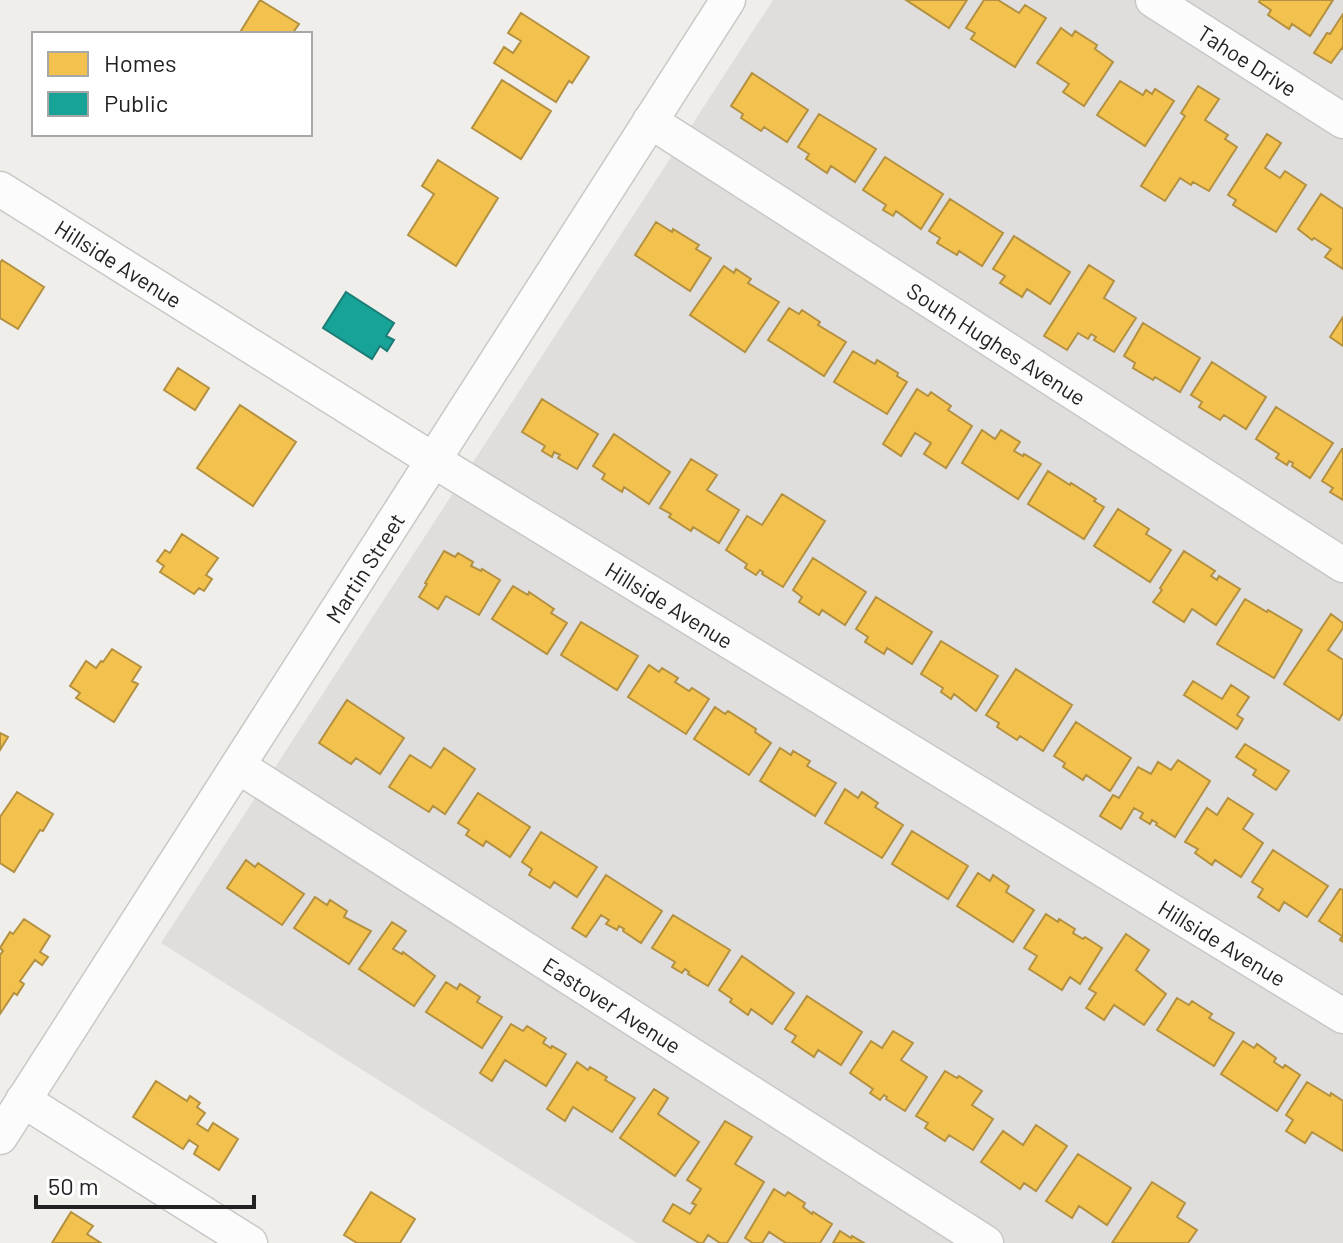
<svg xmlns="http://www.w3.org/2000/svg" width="1343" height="1243" font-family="Barlow,sans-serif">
<rect width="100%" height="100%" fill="#f0eeeb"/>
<path fill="#dfdedc" d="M773,0H1343V1243H637L161,943Z"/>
<path fill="#f2c14e" stroke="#b49141" stroke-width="2" d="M260,0L299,24L292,34H239Z
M906,0H967L949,28Z
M984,0H998L1019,13L1025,5L1046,18L1015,67L971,39L975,33L966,28Z
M1260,0H1333L1310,36L1292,24L1289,29L1268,15L1271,10L1259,2Z
M521,13L589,57L572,83L569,81L556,102L494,63L504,47L513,53L521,41L508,33Z
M1343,14V49L1342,48L1331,63L1314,53L1327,33L1330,34Z
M1061,28L1072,36L1075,31L1097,45L1095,49L1113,62L1084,106L1063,92L1069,84L1037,63Z
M752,73L808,110L787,142L764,127L761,131L741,118L743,114L731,106Z
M502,80L551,111L521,159L472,128Z
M1120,81L1143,95L1146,90L1152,94L1155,89L1174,101L1145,146L1097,115Z
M1198,86L1219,99L1205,120L1228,135L1225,139L1237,147L1209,191L1193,182L1191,185L1180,178L1165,201L1141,186L1185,116L1181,113Z
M819,114L876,149L855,182L831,166L827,173L806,159L809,154L798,147Z
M1267,134L1281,143L1265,168L1280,178L1285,171L1306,185L1276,232L1233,205L1236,200L1228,195Z
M885,157L943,194L921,229L896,211L893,216L883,210L886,205L863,190Z
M438,160L498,198L456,266L408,235L434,194L422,186Z
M1321,194L1343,209V269L1325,257L1331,249L1314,238L1312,240L1298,229Z
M950,199L1003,233L982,266L959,251L957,255L937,243L940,238L929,231Z
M656,222L672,232L673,229L699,245L696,249L711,258L690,291L635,255Z
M1014,236L1070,272L1050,304L1027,289L1022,297L1000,283L1005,276L993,269Z
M2,260L44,287L18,329L0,318V263Z
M1089,265L1114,281L1104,298L1136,318L1114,352L1094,340L1096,337L1091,334L1088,339L1078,333L1067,350L1044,336Z
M724,266L734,273L736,269L751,279L748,283L779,302L745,352L690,315Z
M789,308L799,314L802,310L820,322L818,325L846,342L824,376L768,340Z
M1343,317V346L1330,337Z
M1143,323L1200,358L1180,392L1155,377L1153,380L1133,368L1135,363L1124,356Z
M853,351L875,364L877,360L898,373L897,376L907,382L887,414L834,382Z
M1212,362L1266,397L1246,429L1224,415L1220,420L1199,407L1202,402L1191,395Z
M178,368L209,388L195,410L164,390Z
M917,389L928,396L931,392L951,406L948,410L972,426L946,468L924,454L931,443L915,433L901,456L883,444Z
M542,399L598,434L577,469L558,458L560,455L554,452L552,457L542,451L545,446L522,432Z
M240,405L296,442L253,506L197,468Z
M1276,407L1333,443L1310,478L1292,466L1293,463L1289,461L1287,465L1276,458L1279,454L1256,439Z
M982,430L995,439L1001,430L1020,442L1014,451L1023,456L1024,454L1041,464L1018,499L962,463Z
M614,434L670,472L649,504L624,487L622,492L602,479L605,474L593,466Z
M1342,449H1343V500L1330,492L1333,488L1322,481Z
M691,459L717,475L707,490L739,510L719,543L693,527L691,531L669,517L671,514L660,508Z
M1048,471L1070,485L1071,483L1096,499L1094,501L1104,507L1084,539L1028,504Z
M782,494L825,521L783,587L762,574L763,572L760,570L756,575L745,568L747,564L726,550L747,516L762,525Z
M1118,509L1149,529L1146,534L1171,550L1150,582L1094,546Z
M182,534L218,558L206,575L212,579L204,591L199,588L194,594L160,572L164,566L157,561L165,550L170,553Z
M444,551L455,557L458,553L473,562L471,566L481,571L482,569L500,580L479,615L446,596L438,609L419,597L427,584L425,583Z
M1184,551L1215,571L1211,576L1217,580L1219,576L1240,589L1216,625L1192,609L1184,622L1153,602L1162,590L1160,588Z
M813,558L866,592L845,625L822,610L819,615L799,602L802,597L793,590Z
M513,586L528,595L529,592L554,609L551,613L567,623L547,654L492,619Z
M876,597L932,632L912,664L887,648L884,654L865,642L868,637L856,629Z
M1245,599L1267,612L1268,610L1302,630L1274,678L1217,644Z
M1331,614L1343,623V628L1328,650L1343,660V713L1339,720L1284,684Z
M581,622L638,656L617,690L561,655Z
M941,641L998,676L976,711L954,694L951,699L941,692L943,688L921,674Z
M112,649L141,667L132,681L138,684L114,722L76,698L80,693L70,686L86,661L96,668L101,661L103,662Z
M649,665L659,672L662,668L678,678L675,682L689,691L692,688L709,699L686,734L628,697Z
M1016,669L1072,705L1043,751L1020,736L1017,740L997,727L999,723L986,715Z
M1193,681L1222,699L1231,685L1249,697L1237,715L1243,719L1237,729L1184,695Z
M347,700L404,738L380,774L356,758L351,764L319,743Z
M715,707L725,714L728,711L756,729L755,732L771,743L749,775L694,739Z
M1076,722L1131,758L1110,791L1086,775L1083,780L1063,767L1065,763L1054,756Z
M0,733L8,737L0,750Z
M1245,744L1289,771L1276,790L1253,775L1256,770L1236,757Z
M444,748L475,769L445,814L433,806L429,812L389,787L410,755L431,768Z
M780,748L791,755L793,751L810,761L807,766L836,783L815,816L760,781Z
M1178,760L1210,781L1175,837L1156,825L1157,823L1152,820L1150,824L1140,818L1143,813L1134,808L1121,829L1100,816L1113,795L1119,798L1138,767L1151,774L1158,762L1171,770Z
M845,789L858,798L862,792L878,803L875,807L903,825L882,858L825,823Z
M17,792L53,814L43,831L40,830L14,872L0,863V817Z
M478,793L530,827L510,857L486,841L483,846L466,835L469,830L458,823Z
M1228,798L1253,814L1243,829L1263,843L1241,877L1215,860L1212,865L1195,853L1198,849L1185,842L1207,808L1217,815Z
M912,831L968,866L948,899L892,864Z
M541,832L597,867L577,897L554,882L550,888L529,875L532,869L522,862Z
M1273,850L1328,886L1307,917L1284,902L1279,911L1258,897L1263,889L1252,882Z
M246,860L255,867L258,863L304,894L282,925L227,888Z
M978,873L990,881L993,875L1009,886L1006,892L1034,910L1013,942L957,906Z
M606,875L662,911L641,943L623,931L624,929L619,926L617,930L606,924L609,920L601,915L586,937L572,928Z
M1340,889L1343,890V942L1340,940L1342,936L1319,921Z
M315,897L327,905L330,900L347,911L344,917L371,931L349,964L294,928Z
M1046,914L1058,922L1059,919L1075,929L1073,933L1083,939L1085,937L1102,948L1080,984L1070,977L1062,990L1029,969L1037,956L1024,948Z
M673,915L730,950L708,986L688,974L689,972L685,969L682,973L672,967L675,962L652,948Z
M24,919L50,936L40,952L48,957L42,965L35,960L20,981L24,984L17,995L14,993L0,1014V955L3,951L0,948L10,932L13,934Z
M392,922L406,931L393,949L402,954L403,952L435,976L414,1006L359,969Z
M1126,934L1149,950L1136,970L1166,994L1144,1025L1114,1005L1104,1020L1086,1008L1096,993L1089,989Z
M742,956L794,993L772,1024L751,1009L748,1015L730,1002L732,999L719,990Z
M446,982L457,989L460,984L480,997L477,1002L502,1017L482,1048L426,1012Z
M807,996L862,1032L841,1065L818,1050L814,1057L792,1042L796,1036L785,1029Z
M1177,998L1189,1005L1192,1001L1212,1014L1209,1018L1234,1033L1214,1066L1157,1030Z
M511,1024L523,1031L527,1026L546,1038L543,1043L551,1048L552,1046L566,1054L546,1086L505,1060L492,1081L480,1073Z
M893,1031L913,1043L901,1060L927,1077L905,1111L886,1099L887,1097L884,1095L880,1100L870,1093L873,1089L850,1073L871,1041L882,1048Z
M1243,1041L1254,1048L1257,1044L1276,1058L1274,1062L1283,1068L1285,1065L1300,1075L1277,1111L1221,1074Z
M577,1062L588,1070L590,1067L607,1077L605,1080L635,1098L612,1132L573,1107L565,1121L547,1109Z
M945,1071L957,1078L959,1076L982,1091L972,1105L993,1119L973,1150L949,1135L945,1141L925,1128L928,1123L916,1116Z
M156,1081L187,1101L190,1096L200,1103L197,1107L205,1113L197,1124L208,1131L213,1123L238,1139L219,1170L194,1154L198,1146L189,1140L183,1149L133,1117Z
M1307,1082L1330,1096L1331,1093L1343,1101V1151L1312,1132L1305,1143L1286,1131L1293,1120L1286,1115Z
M654,1089L668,1098L658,1114L699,1142L675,1176L620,1138Z
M725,1121L752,1137L735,1164L764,1182L727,1243H720L708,1235L703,1243H699L663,1221L673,1204L690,1214L696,1205L692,1203L701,1189L687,1180Z
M1036,1125L1067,1146L1036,1191L1024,1183L1020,1189L981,1162L1003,1131L1023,1145Z
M1078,1154L1131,1188L1107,1225L1079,1206L1072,1218L1046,1201Z
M1152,1182L1185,1203L1177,1217L1197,1230L1188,1243H1112Z
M774,1189L785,1196L788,1192L805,1203L803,1207L812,1214L813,1212L832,1224L820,1243H786L769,1232L762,1243H753L745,1238Z
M371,1192L415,1219L400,1243H357L344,1235Z
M71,1212L93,1226L87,1234L101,1243H52Z
M840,1231L851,1238L852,1236L864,1243H833Z"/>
<path fill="#17a398" stroke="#1a7c75" stroke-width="2" d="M346,292L394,323L386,336L394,340L387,351L380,346L372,359L323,328Z"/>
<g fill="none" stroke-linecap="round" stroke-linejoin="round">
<defs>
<g id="minor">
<path id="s1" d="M1153,0L1343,121"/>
<path id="s2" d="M650,121L1343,565"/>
<path id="s3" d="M0,189L433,460L1343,1016"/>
<path id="s4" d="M238,766L986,1243"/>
<path d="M23,1100L250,1243"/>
<path id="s5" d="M0,1137L728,0"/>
</g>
</defs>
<use href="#minor" stroke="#c9c8c7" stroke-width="37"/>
<use href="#minor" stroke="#fdfcfc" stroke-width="34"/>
</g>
<g text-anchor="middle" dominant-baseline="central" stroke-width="8" stroke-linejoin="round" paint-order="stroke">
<g font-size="22" fill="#222" stroke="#fff">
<text stroke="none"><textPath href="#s1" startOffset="112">Tahoe Drive</textPath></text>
<text stroke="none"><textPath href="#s3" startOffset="140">Hillside Avenue</textPath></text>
<text stroke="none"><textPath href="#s2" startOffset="412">South Hughes Avenue</textPath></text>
<text stroke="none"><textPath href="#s5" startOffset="676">Martin Street</textPath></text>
<text stroke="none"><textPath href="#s3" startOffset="788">Hillside Avenue</textPath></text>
<text stroke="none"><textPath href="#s3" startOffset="1436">Hillside Avenue</textPath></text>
<text stroke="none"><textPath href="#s4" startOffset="444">Eastover Avenue</textPath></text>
</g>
</g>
<rect x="32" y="32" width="280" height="104" fill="#ffffff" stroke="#a7a7a7" stroke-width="2"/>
<rect x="48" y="52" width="40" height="24" fill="#f2c14e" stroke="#a7a7a7" stroke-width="2"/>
<text x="104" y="72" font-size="24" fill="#222222">Homes</text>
<rect x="48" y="92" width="40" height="24" fill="#17a398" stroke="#a7a7a7" stroke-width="2"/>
<text x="104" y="112" font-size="24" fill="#222222">Public</text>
<path d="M36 1195v12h218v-12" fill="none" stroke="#222222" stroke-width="4"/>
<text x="48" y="1195" font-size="24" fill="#222222" stroke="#ffffff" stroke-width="6" paint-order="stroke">50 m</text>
</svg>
